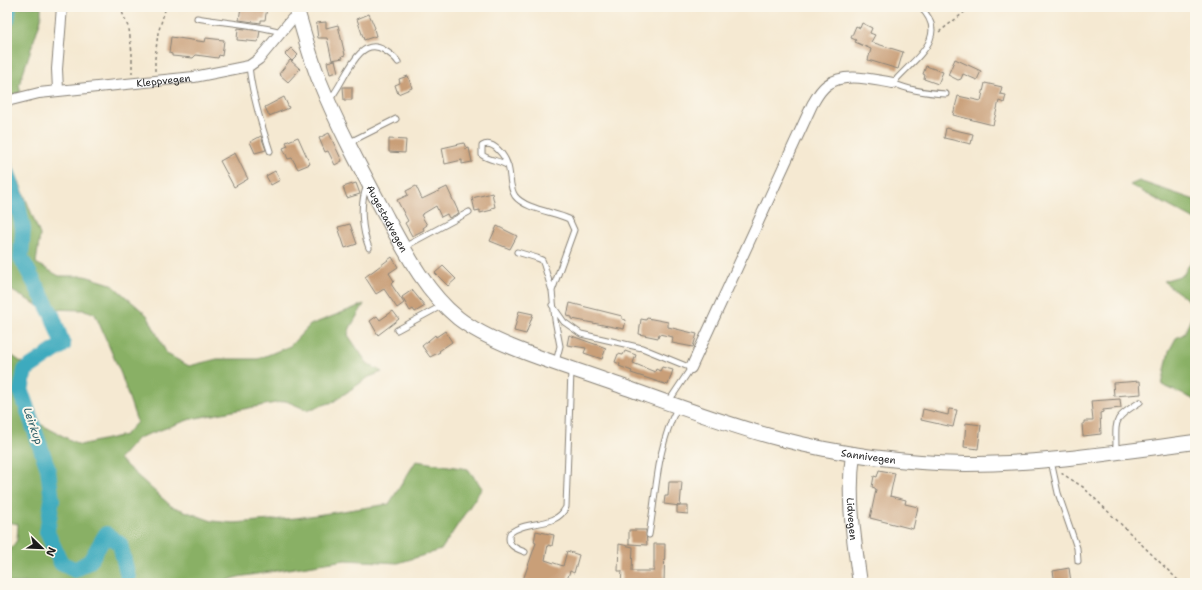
<svg xmlns="http://www.w3.org/2000/svg" width="1202" height="590" font-family="'Shantell Sans',sans-serif">
<rect width="100%" height="100%" fill="#fbf7ec"/>
<filter id="ink" filterUnits="userSpaceOnUse"><feTurbulence type="fractalNoise" baseFrequency=".025" numOctaves="2"/><feDisplacementMap in="SourceGraphic" scale="8" xChannelSelector="R" yChannelSelector="G"/><feConvolveMatrix kernelMatrix="1 2 1 2 8 2 1 2 1" color-interpolation-filters="sRGB"/></filter>
<filter id="wash" filterUnits="userSpaceOnUse"><feTurbulence type="fractalNoise" baseFrequency=".012" numOctaves="4" result="noise"/><feDisplacementMap in="SourceGraphic" scale="16" xChannelSelector="R" yChannelSelector="G"/><feGaussianBlur stdDeviation="0.9" result="paint"/><feColorMatrix in="noise" values="0 0 0 0 0 0 0 0 0 0 0 0 0 0 0 0 0 1.4 0 .05"/><feComposite in="paint" operator="in"/></filter>
<g filter="url(#wash)">
<rect width="100%" height="100%" fill="#f5e9d2"/>
<path fill="#89b065" stroke="#526640" d="M7,7H41V19L19,85L21,92L7,97Z
M7,151L40,235L36,263L59,276H85L111,284L147,315L167,354L189,366L217,359H258L290,346L310,325L364,304L350,328L348,335L367,363L382,372L369,377L333,402L307,410L286,401L191,419L138,438L119,459L171,506L212,521L234,523L296,518L389,504L416,461L468,469L482,488L441,550L398,563L345,560L238,577L220,583H7V555L17,540L18,524L7,522V352L31,369L16,392L21,409L40,424L80,445L125,435L137,422L121,374L95,314L85,310L44,309L7,288Z
M1139,181L1195,200V220L1130,185Z
M1195,255V305L1163,281L1183,275Z
M1195,309V400L1162,385L1169,351L1176,338L1184,334Z"/>
<g fill="none" stroke-linecap="round" stroke-linejoin="round">
<path stroke="#3eaabe" stroke-width="16" d="M7,20L9,7
M7,171L17,199L23,229L21,258L52,315L63,345L25,370L21,391L48,469L52,500L47,532L61,563L75,570L90,561L106,534L120,544L128,577V583"/>
</g>
<g id="blocks">
<path fill="#c99f78" d="M241,7L267,8L265,20H261V23L239,20Z
M369,14L375,28L374,29L376,36L364,40L357,19Z
M326,22V28L338,25L345,55L342,56L343,58L332,60L327,38H318L316,23Z
M862,23L872,28L870,33L875,35L871,42L903,52L898,69L868,60L871,49L855,42L856,40L851,38L856,26L860,28Z
M238,28L260,31L258,42L237,40Z
M171,37L205,42L206,38L224,40L222,56L219,55L218,58L196,55L193,58L172,56V54L169,53Z
M291,48L298,55L292,61L285,54Z
M955,59L981,71L977,80L963,74L961,79L958,80L948,75Z
M290,60L300,69L288,82L279,74Z
M335,60L338,72L330,74L327,62Z
M926,66L943,72L938,84L924,79L925,75L923,74Z
M408,76L412,88L398,94L395,85L400,83L399,79Z
M985,83L1002,87L1000,94L1006,95L1004,103L999,101L993,125L953,115L958,96L981,101Z
M343,87H352V100H344Z
M284,97L289,108L269,116L265,107Z
M946,128L973,134L971,144L944,138Z
M329,133L342,161L335,165L328,151L325,152L319,138Z
M261,136L266,150L255,153L250,142Z
M298,137L310,164L298,169L292,158L288,159L283,148L288,146L286,142Z
M389,139L406,140L405,153L389,152Z
M464,143L466,149L469,148L472,162L462,164V160L445,164L442,148Z
M235,153L248,179L234,187L220,161Z
M275,171L280,180L271,185L266,176Z
M356,183L360,194L347,198L343,187Z
M416,186L422,199L447,187L459,213L449,218L447,214L441,217L436,206L421,215L427,225L423,228L424,230L412,236L405,223L408,221L397,200L408,195L406,191Z
M492,193L495,207L491,208L492,210L480,213V210L475,211L472,198Z
M350,224L357,244L345,248L338,227Z
M497,226L517,236L510,249L490,241Z
M392,257L398,267L389,273L394,281L391,284L404,303L397,308L384,289L376,294L365,277Z
M443,266L456,279L448,286L435,273Z
M412,290L425,306L415,312L413,309L410,311L402,297Z
M570,303L622,316V319L626,320L624,329L572,319V317L567,316Z
M393,311L399,319L378,335L370,321L377,316L380,320Z
M519,311L533,314L526,334L514,331Z
M647,318L668,322V327L697,334L693,347L672,343L673,337L659,334L658,338L639,334L641,319L646,320Z
M445,331L452,342L439,351L440,352L430,357L422,346L435,335L436,337Z
M569,335L606,348L602,359L584,353L586,348L567,345Z
M625,351L636,355L633,363L655,372L656,369L660,371L662,367L673,370L668,385L631,373L632,371L619,366L620,364L615,362L618,354L623,355Z
M1140,381L1141,394L1114,396L1113,383Z
M1120,399L1121,408L1103,410V412L1100,413L1101,434L1083,436L1082,424H1084V421H1093L1091,401Z
M923,409L948,415L949,409L957,410L953,427L921,420Z
M966,423L981,425L978,449L964,447Z
M879,470L895,473L890,496L906,500L905,504L918,507L913,529L870,518L876,490L875,488L872,487L874,476L877,477Z
M669,482H682L680,506L664,504L665,496H668Z
M677,506H688V514L677,513Z
M629,530H646L647,545L629,544Z
M536,531L554,535L552,546L548,545L545,560L563,566L567,551L579,555L574,573L570,571L566,583H532L523,580L536,543L534,542Z
M619,544L633,547L632,571H654V544H665L664,583H621L622,571H618Z
M1069,568L1071,582L1055,583L1053,571Z"/>
</g>
</g>
<g filter="url(#ink)">
<use href="#blocks" fill-opacity="0" stroke="#888277" stroke-width="1"/>
<g fill="none" stroke-linecap="round" stroke-linejoin="round">
<defs>
<path id="lane" d="M920,7C952,37 912,60 893,83C910,91 928,93 946,94
M197,18C225,23 254,24 281,32
M249,66C252,95 261,123 270,151
M329,100C344,86 357,33 384,50C389,53 395,57 398,62
M348,143L396,119
M508,166C500,160 490,161 482,155V146C493,139 505,156 508,166C511,175 509,187 515,196C525,209 554,212 569,219L574,230L552,291
M367,186C359,204 362,230 369,248
M404,247L469,212
M517,252L537,258L542,260L544,265L552,291L555,320L560,346L556,362
M552,305L564,322L581,334L642,348L691,368L669,401
M397,330L443,305
M1116,451C1116,420 1112,419 1140,402
M1051,461L1058,493L1077,548L1078,561
M649,535C657,490 656,450 677,408
M525,552C515,548 506,545 510,533C527,519 556,529 566,507L571,371"/>
<g id="street">
<path d="M58,90L57,69L62,7"/>
<path id="s1" d="M7,101L39,93L194,77L249,66L259,59L292,19L299,16"/>
<path d="M691,368L812,105C816,98 820,90 827,85C844,71 874,80 893,83"/>
</g>
<g id="secondary">
<path id="s2" d="M296,7C304,32 310,58 320,82C339,129 363,173 387,218C406,253 426,292 458,318C494,346 563,365 607,381C664,401 720,423 777,438C838,454 903,463 966,464C1043,464 1119,452 1195,442"/>
<path id="s3" d="M853,454C847,497 854,540 860,583"/>
</g>
</defs>
<use href="#lane" stroke="#888277" stroke-width="7"/>
<use href="#street" stroke="#888277" stroke-width="12"/>
<use href="#secondary" stroke="#888277" stroke-width="16"/>
<path stroke="#888277" stroke-width="1.5" stroke-dasharray="3 3" stroke-linecap="butt" d="M120,7L129,29L132,53V75
M939,32L971,7
M155,71V58L158,33L166,7
M1061,473L1083,487L1181,583"/>
<use href="#lane" stroke="#fff" stroke-width="5"/>
<use href="#street" stroke="#fff" stroke-width="10"/>
<use href="#secondary" stroke="#fff" stroke-width="14"/>
</g>
</g>
<g text-anchor="middle" dominant-baseline="central" stroke-width="4" stroke-linejoin="round" paint-order="stroke">
<g font-size="10" fill="#1c1c1c" stroke="#fbf7ec">
<text stroke="none"><textPath href="#s1" startOffset="158">Kleppvegen</textPath></text>
<text stroke="none"><textPath href="#s2" startOffset="231">Augestadvegen</textPath></text>
<text stroke="none"><textPath href="#s2" startOffset="789">Sannivegen</textPath></text>
<text stroke="none"><textPath href="#s3" startOffset="65">Lidvegen</textPath></text>
</g>
<g font-size="11" font-style="italic" fill="#2b5c65" stroke="#fbf7ec">
<text transform="translate(33 426) rotate(71)">Leirkup</text>
</g>
</g>
<rect width="1202" height="590" fill="none" stroke="#fbf7ec" stroke-width="24"/>
<g transform="translate(42 548) rotate(113)" stroke="#fbf7ec" stroke-width="3" paint-order="stroke">
<path d="M0-3L7 15L0 10L-7 15Z" fill="#1c1c1c"/>
<text y="-6" font-size="11" font-weight="bold" text-anchor="middle" fill="#1c1c1c">N</text>
</g>
</svg>
